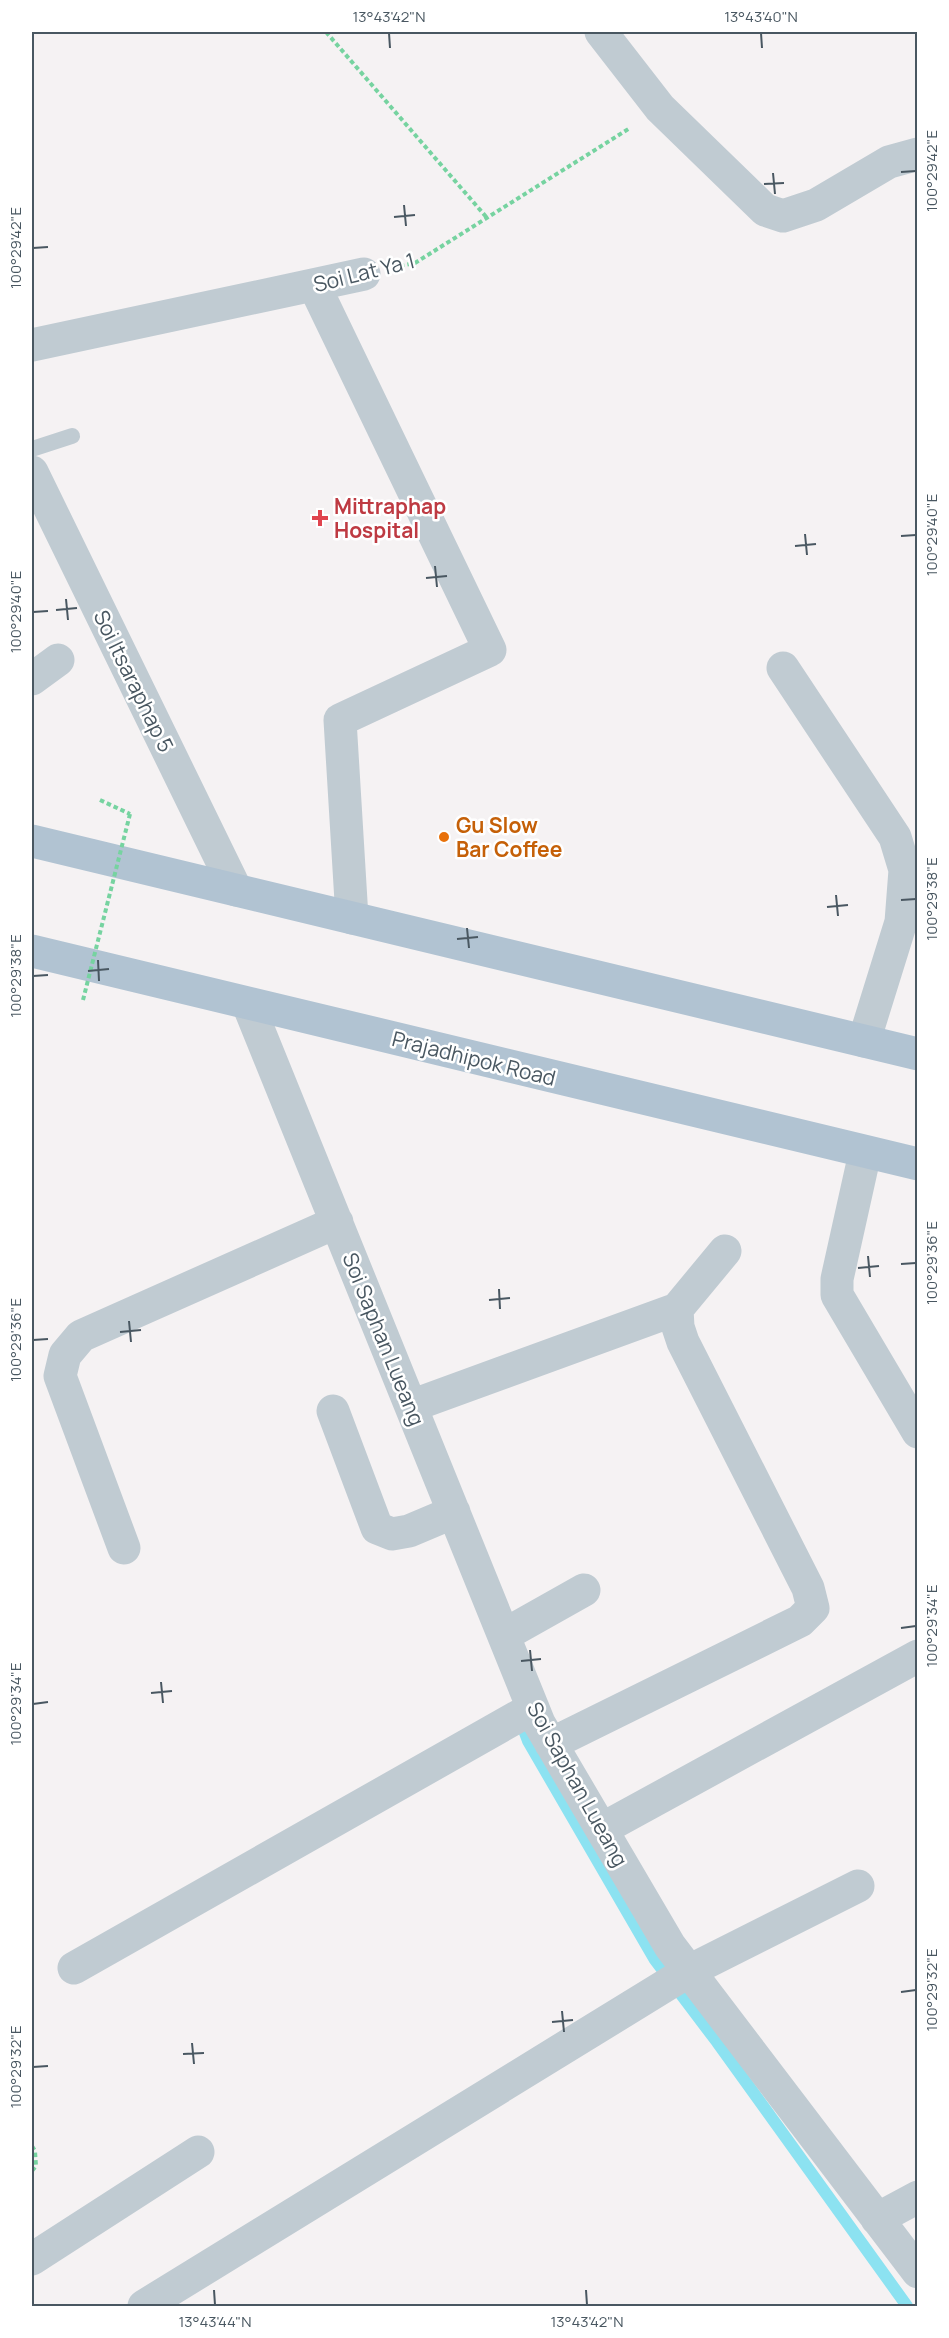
<svg xmlns="http://www.w3.org/2000/svg" width="949" height="2338" font-family="Manrope,sans-serif">
<rect width="100%" height="100%" fill="#f5f2f3"/>
<g fill="none" stroke-linecap="round" stroke-linejoin="round">
<path stroke="#8ce2f1" stroke-width="12" d="M519,1717L528,1741L655,1960L717,2042L907,2306"/>
<path stroke="#76d3a0" stroke-width="4" stroke-dasharray="4.5 3" stroke-linecap="butt" d="M326,32L488,219
M400,266L415,263L630,128
M100,800L130,814
M32,2146L35,2151L36,2166L32,2171"/>
<path stroke="#c0cbd2" stroke-width="16" d="M32,449L72,436"/>
<path stroke="#c0cbd2" stroke-width="33" d="M601,32L660,108L765,210L783,216L816,205L889,162L918,154
M314,285L490,650L340,720L352,918
M32,345L364,274
M32,472L236,890
M783,668L895,837L905,870L901,922L864,1041
M32,679L58,660
M248,1004L539,1723L670,1946L918,2272
M865,1153L837,1279V1295L918,1432
M411,1406L677,1309
M333,1411L377,1528L392,1534L409,1531L454,1512
M124,1548L60,1376L65,1355L81,1336L337,1222
M504,1635L584,1590
M551,1744L800,1621L813,1608L808,1588L683,1342L678,1327L677,1309L725,1251
M602,1829L918,1656
M74,1968L533,1708
M877,2219L918,2197
M32,2259L198,2152
M144,2306L689,1971L858,1886"/>
<path stroke="#b1c3d2" stroke-width="33" d="M32,841L918,1054
M32,951L918,1164"/>
<path stroke="#76d3a0" stroke-width="4" stroke-dasharray="4.5 3" stroke-linecap="butt" d="M83,1000L130,814"/>
</g>
<path fill="none" stroke="#495761" stroke-width="2" d="M389,33L390,48M761,33L762,48M901,172L916,171M773,173L775,194M764,184L784,183M404,205L406,226M394,217L415,215M33,248L48,247M805,534L807,555M901,536L916,535M795,546L816,544M435,566L437,587M426,578L447,576M66,599L68,620M56,610L77,608M33,612L48,611M836,895L838,916M901,900L916,899M827,907L848,905M467,928L469,948M457,939L478,937M98,960L99,981M88,971L109,969M33,976L48,975M868,1256L870,1277M901,1264L916,1263M858,1268L879,1266M499,1289L500,1309M489,1300L510,1298M129,1321L131,1342M120,1332L141,1330M33,1340L48,1339M901,1628L916,1626M530,1650L532,1671M521,1661L541,1659M161,1682L163,1703M151,1693L172,1691M33,1704L48,1702M901,1992L916,1990M562,2011L564,2032M552,2022L573,2020M192,2043L194,2064M183,2054L204,2053M33,2067L48,2066M214,2290L215,2305M586,2290L587,2305"/>
<path fill="#e0444e" stroke="#fff" stroke-width="2" d="M317 509h6v6h6v6h-6v6h-6v-6h-6v-6h6z"/>
<circle fill="#e8710a" stroke="#fff" stroke-width="2" cx="444" cy="837" r="6"/>
<g text-anchor="middle" dominant-baseline="central" stroke-width="5" stroke-linejoin="round" paint-order="stroke">
<g font-size="21" fill="#495761" stroke="#fff">
<text transform="translate(364 272) rotate(-14)">Soi Lat Ya 1</text>
<text transform="translate(134 681) rotate(64)">Soi Itsaraphap 5</text>
<text transform="translate(474 1058) rotate(14)">Prajadhipok Road</text>
<text transform="translate(384 1339) rotate(68)">Soi Saphan Lueang</text>
<text transform="translate(578 1784) rotate(61)">Soi Saphan Lueang</text>
</g>
<g font-size="21" font-weight="bold" fill="#be3a42" stroke="#fff" text-anchor="start">
<text x="334" y="506">Mittraphap<tspan x="334" dy="24">Hospital</tspan></text>
</g>
<g font-size="21" font-weight="bold" fill="#c56008" stroke="#fff" text-anchor="start">
<text x="456" y="825">Gu Slow<tspan x="456" dy="24">Bar Coffee</tspan></text>
</g>
</g>
<rect width="949" height="2338" fill="none" stroke="#ffffff" stroke-width="66"/>
<rect x="33" y="33" width="883" height="2272" fill="none" stroke="#495761" stroke-width="2"/>
<g font-size="15" text-anchor="middle" fill="#495761">
<text x="389" y="22">13°43'42"N</text>
<text x="761" y="22">13°43'40"N</text>
<text transform="translate(932 171) rotate(-90)" y="5">100°29'42"E</text>
<text transform="translate(16 248) rotate(-90)" y="5">100°29'42"E</text>
<text transform="translate(932 535) rotate(-90)" y="5">100°29'40"E</text>
<text transform="translate(16 612) rotate(-90)" y="5">100°29'40"E</text>
<text transform="translate(932 899) rotate(-90)" y="5">100°29'38"E</text>
<text transform="translate(16 976) rotate(-90)" y="5">100°29'38"E</text>
<text transform="translate(932 1263) rotate(-90)" y="5">100°29'36"E</text>
<text transform="translate(16 1340) rotate(-90)" y="5">100°29'36"E</text>
<text transform="translate(932 1626) rotate(-90)" y="5">100°29'34"E</text>
<text transform="translate(16 1704) rotate(-90)" y="5">100°29'34"E</text>
<text transform="translate(932 1990) rotate(-90)" y="5">100°29'32"E</text>
<text transform="translate(16 2067) rotate(-90)" y="5">100°29'32"E</text>
<text x="215" y="2327">13°43'44"N</text>
<text x="587" y="2327">13°43'42"N</text>
</g>
</svg>
